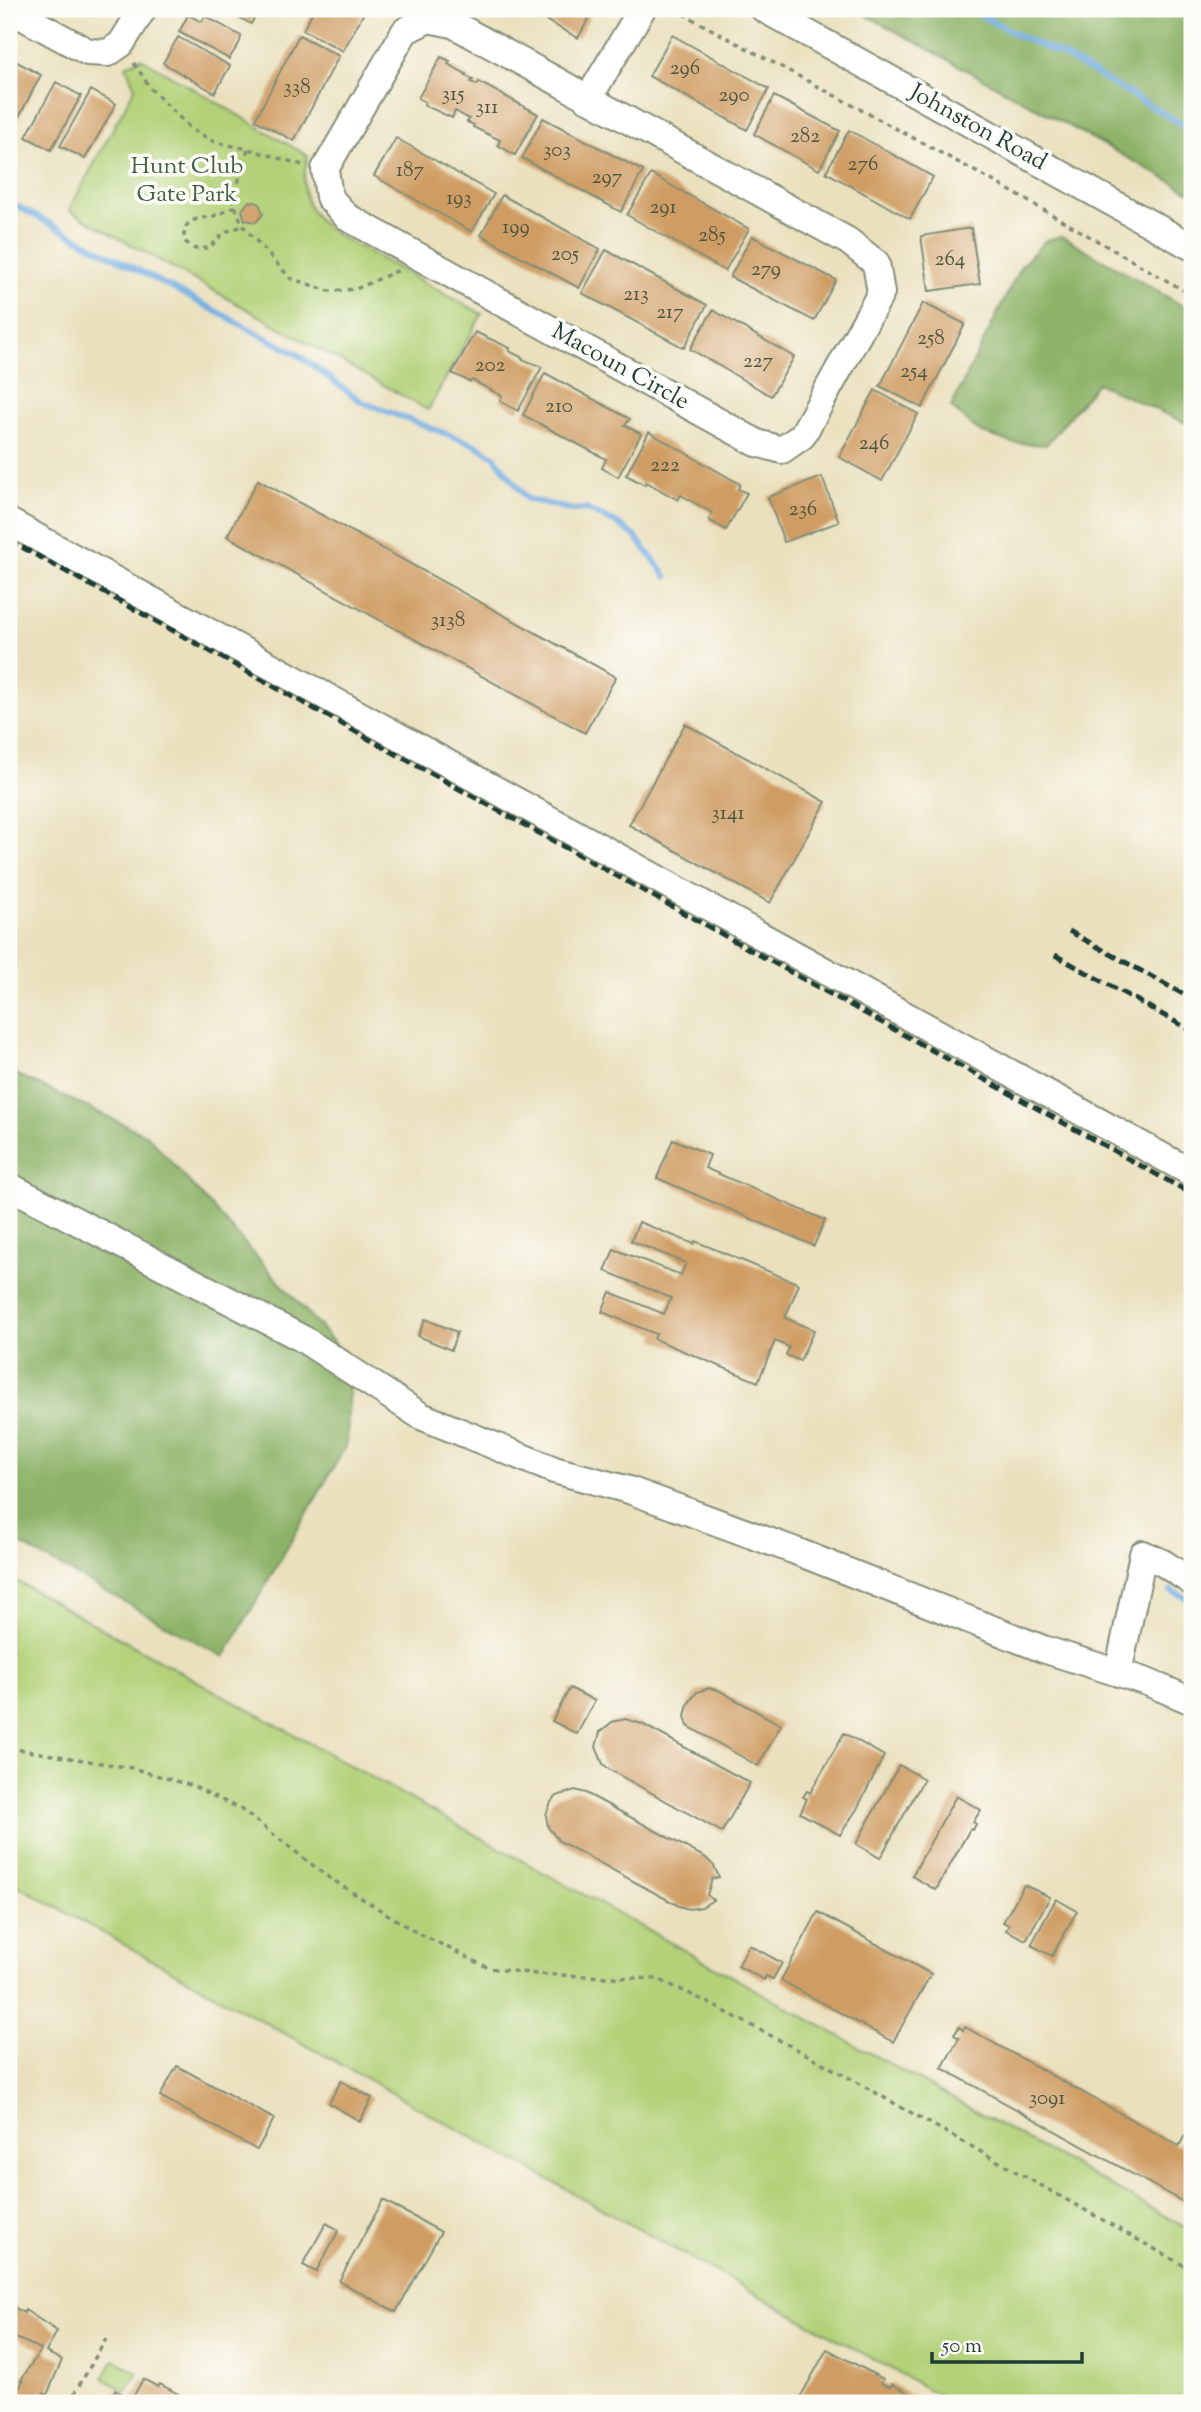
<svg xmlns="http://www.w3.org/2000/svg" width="1201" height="2412" font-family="'Sorts Mill Goudy',serif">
<rect width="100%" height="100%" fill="#fdfcf7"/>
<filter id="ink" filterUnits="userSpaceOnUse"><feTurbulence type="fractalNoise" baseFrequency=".0143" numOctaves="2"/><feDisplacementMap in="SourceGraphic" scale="14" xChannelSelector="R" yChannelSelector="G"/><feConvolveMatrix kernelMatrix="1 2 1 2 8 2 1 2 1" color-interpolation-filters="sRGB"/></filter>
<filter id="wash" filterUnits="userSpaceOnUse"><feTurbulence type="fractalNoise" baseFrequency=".00686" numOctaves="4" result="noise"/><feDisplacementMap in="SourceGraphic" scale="28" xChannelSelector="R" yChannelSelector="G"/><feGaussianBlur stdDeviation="1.57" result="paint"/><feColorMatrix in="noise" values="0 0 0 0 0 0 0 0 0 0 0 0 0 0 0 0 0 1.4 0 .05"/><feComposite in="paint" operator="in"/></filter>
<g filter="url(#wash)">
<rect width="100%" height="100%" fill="#eae0bd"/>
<path fill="#b2d178" stroke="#688756" stroke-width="2" d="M141,58L308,156C299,190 304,211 333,233L482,314L428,410L69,210L135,88L126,66Z
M9,1577L1192,2231V2403H953L9,1881Z
M114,2359L138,2373L126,2392L103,2378Z"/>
<path fill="#8db368" stroke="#56784e" stroke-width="2" d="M855,9H1192V193Z
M1062,236L1192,311V426L1097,383L1046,445L1013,443L980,432L951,407L1021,266L1046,240Z
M9,1071L147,1135L350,1360L347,1444L224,1657L9,1538Z"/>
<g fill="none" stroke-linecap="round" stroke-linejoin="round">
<path stroke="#6faae0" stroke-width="6" d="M970,9L1019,36L1062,55L1192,130
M9,202L297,354L362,402L476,445L494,456L527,499L573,510L586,509L616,523L635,536L667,577
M1171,1591L1192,1600"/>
</g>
<g id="blocks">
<path fill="#cf9d63" d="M224,9H248L257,13L251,24Z
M314,9H366L343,51L303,30Z
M525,9H594L578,38Z
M188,15L202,22L205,16L241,36L240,42L229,59L179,32Z
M299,35L339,56L294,141L255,120Z
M672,35L769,89L747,130L649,76Z
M178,37L230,66L215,93L163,63Z
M441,57L450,61L448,64L466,74L465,75L473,80L471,82L477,85L479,82L538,114L515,155L498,145L500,140L473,127L474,125L467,122L469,119L455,111L452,118L424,105L425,102L418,98Z
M17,62L41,75L12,130L9,128V78Z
M56,82L81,96L51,150L26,137Z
M91,90L116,104L85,159L60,146Z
M774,96L840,131L819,170L754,134Z
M543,118L643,171L621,212L522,158Z
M849,130L933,177L910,219L826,172Z
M396,138L494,194L472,232L374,176Z
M651,174L749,229L725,271L627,215Z
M502,195L600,249L579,288L481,235Z
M249,201L259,203L263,214L256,222L245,220L242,210Z
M971,228L980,284L929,291L921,236Z
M752,236L836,280L814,321L730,277Z
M606,250L707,305L684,348L582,293Z
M923,303L965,324L922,408L880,386Z
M713,310L794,357L771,396L690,349Z
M475,332L510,348L509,351L523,358L522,359L542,367L518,411L500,401L502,396L472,380L470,382L452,373Z
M545,373L630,419L625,425L641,434L618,477L602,468L606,459L523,415Z
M875,390L918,414L882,481L839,457Z
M649,432L740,484L738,489L747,493L726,530L709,520L712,513L681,495L678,500L646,482L645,485L626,475Z
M822,477L839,522L784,542L768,497Z
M258,480L616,677L585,733L227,536Z
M685,724L826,802L770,903L629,825Z
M673,1139L710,1155L705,1168L825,1220L814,1246L657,1178Z
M639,1222L694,1244L695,1241L799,1284L785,1318L814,1330L800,1361L786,1355L789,1347L775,1341L758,1382L654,1339L656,1334L602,1312L610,1292L664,1314L671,1298L605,1271L614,1249L681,1275L686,1263L631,1241Z
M425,1319L457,1332L451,1350L418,1336Z
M570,1688L595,1701L577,1734L552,1721Z
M709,1688L718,1690L781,1725L758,1766L688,1726L685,1716L688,1704L697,1692Z
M625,1719L642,1724L750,1783L722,1832L610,1770L603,1764L596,1747L600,1732L612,1722Z
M844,1733L884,1756L857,1809L840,1835L800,1813L807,1799L803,1797L807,1791L810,1793Z
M899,1765L924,1779L880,1858L856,1844Z
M575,1790L586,1793L706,1858L714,1866L719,1877L712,1879L707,1895L713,1900L702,1907L689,1909L679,1906L559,1841L548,1827L546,1815L551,1802L557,1796Z
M956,1796L981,1810L973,1822L976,1824L973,1830L970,1829L936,1890L912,1876Z
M1024,1885L1050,1897L1026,1940L1006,1930L1009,1925L1003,1922Z
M1056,1899L1077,1911L1052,1956L1031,1945Z
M818,1912L931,1974L893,2042L781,1980Z
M749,1945L782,1963L773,1979L766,1976L764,1980L738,1966Z
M959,2027L963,2030L965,2027L1179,2146L1188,2130L1192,2132V2207L942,2068L959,2038L954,2035Z
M177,2066L274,2119L257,2150L160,2096Z
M341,2081L372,2098L360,2121L329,2103Z
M383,2200L441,2232L396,2312L339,2281Z
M326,2223L339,2230L316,2272L303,2265Z
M9,2304L24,2313L25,2310L57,2331L46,2352L62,2360L47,2395L44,2393L39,2403H27L15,2396L23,2381L21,2380L41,2349L11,2336L9,2332Z
M827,2349L883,2379L881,2383L890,2387L892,2384L926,2403H797Z
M143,2379L158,2387L160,2384L178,2394L177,2397L188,2403H108L115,2390L132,2399Z"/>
</g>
</g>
<g filter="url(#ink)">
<use href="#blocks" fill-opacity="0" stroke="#848e78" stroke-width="2"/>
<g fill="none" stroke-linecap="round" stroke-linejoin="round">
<defs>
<path id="minor" d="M9,9L88,52L108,53L121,44L143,9
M764,9L1192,247
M428,19L453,24L848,241L876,263L881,293L802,436L782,450L757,443L347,217L329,197L325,169L405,31Z
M588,99L642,9
M9,522L1192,1173
M9,1186L303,1339L421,1416L554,1470L629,1490L793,1550L1043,1649L1147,1682L1192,1701
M1118,1673L1143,1554L1163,1563L1192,1582"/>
</defs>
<use href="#minor" stroke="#848e78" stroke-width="30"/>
<path stroke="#848e78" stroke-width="3.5" stroke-dasharray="5 5" stroke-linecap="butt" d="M674,9L993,181L1192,295
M134,63L151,89L192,130L215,142L248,149L303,165
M248,149L233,201L243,226L290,278L329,291L356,289L399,270
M235,206C229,209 221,214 214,216C196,220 183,217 184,241L195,249L209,248L225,232L243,226
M9,1748L132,1768L193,1786L242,1810L328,1877L414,1931L489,1968L536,1974L658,1979L703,2000L817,2060L1192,2270
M69,2403L106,2339"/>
<use href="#minor" stroke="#fff" stroke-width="26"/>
<path stroke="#1f3d34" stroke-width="5" stroke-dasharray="10 5" stroke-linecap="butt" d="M9,540L1192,1194
M1069,931L1192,999
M1055,955L1192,1031"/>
</g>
</g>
<g text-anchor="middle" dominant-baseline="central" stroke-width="7" stroke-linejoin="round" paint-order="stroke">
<g font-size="21" fill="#4b5540">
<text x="685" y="69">296</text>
<text x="297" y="88">338</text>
<text x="453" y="95">315</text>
<text x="734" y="96">290</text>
<text x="487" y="108">311</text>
<text x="805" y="137">282</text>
<text x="557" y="151">303</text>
<text x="863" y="165">276</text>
<text x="410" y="171">187</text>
<text x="607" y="178">297</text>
<text x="459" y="199">193</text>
<text x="663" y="208">291</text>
<text x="516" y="228">199</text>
<text x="712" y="236">285</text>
<text x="565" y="255">205</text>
<text x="950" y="260">264</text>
<text x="766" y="270">279</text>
<text x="636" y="295">213</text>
<text x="670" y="313">217</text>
<text x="931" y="339">258</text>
<text x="758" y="362">227</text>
<text x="490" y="366">202</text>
<text x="914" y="372">254</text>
<text x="559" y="407">210</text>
<text x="874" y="444">246</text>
<text x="665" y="466">222</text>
<text x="803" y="510">236</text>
<text x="448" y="621">3138</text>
<text x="728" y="814">3141</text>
<text x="1047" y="2099">3091</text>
</g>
<g font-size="24" fill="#1f3d34" stroke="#fdfcf7">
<text transform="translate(978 128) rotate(29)">Johnston Road</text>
<text transform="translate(620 367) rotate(29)">Macoun Circle</text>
</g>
<g font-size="24" fill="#446245" stroke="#fdfcf7">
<text x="187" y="167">Hunt Club<tspan x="187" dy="28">Gate Park</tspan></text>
</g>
</g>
<rect width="1201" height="2412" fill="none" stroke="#fdfcf7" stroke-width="35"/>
<path d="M932 2352v10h150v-10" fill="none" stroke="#1f3d34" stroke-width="3.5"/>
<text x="942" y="2352" font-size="21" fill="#1f3d34" stroke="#fdfcf7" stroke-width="5" paint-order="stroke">50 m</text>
</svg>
